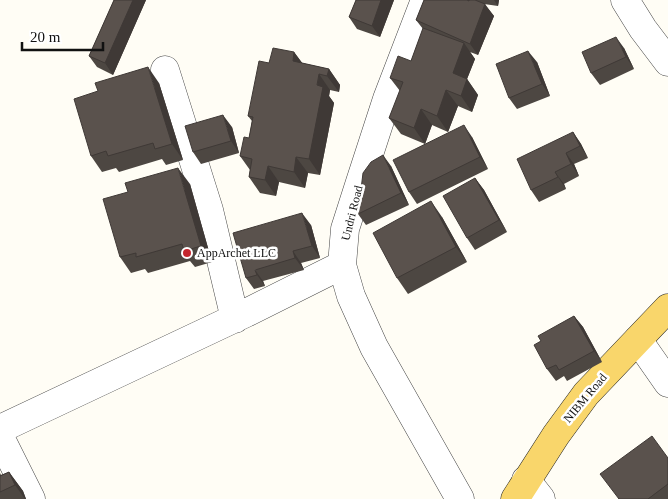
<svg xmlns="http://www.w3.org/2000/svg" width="668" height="499" font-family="Georgia,serif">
<rect width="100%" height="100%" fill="#fffdf5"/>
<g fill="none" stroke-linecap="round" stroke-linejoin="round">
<defs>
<path id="minor" d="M425,0L387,99L360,182L345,229L342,265L351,296L374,347L460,499
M625,0L643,29L668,62
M165,70L209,210L235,319
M638,340L668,383
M0,429L246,313L342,265
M0,437L31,499
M526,480L541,499"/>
<path id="major" d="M515,499L556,435L586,394L668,308"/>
</defs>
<use href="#minor" stroke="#444" stroke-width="29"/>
<use href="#major" stroke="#222" stroke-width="29"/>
<use href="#minor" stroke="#fff" stroke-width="28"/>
<use href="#major" stroke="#f9d66b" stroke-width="28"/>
</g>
<path fill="#4d4742" d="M114,0H146L113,75L97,67L89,56Z
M356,0H394L380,37L357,29L349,17Z
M424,0H499L498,6L484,4L494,16L478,55L470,52L475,59L467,79L478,95L472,112L458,106L448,132L432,125L425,144L401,134L389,118L400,91L390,78L411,61L423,29L416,20Z
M624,48L634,69L600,85L591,73Z
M294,52L302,63L329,69L340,85L339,92L330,90L329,96L334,103L320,175L308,173L305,188L279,182L276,196L260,193L249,177L250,170L240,156L249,138L252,121L248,116L269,63Z
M537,62L550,96L517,109L509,98Z
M159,83L183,160L166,165L162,159L119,172L116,168L102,172L91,156Z
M232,127L239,153L201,164L193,152Z
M573,132L581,144L588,158L574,164L579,176L564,184L566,189L539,202L531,190Z
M472,137L488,169L417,204L409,192Z
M391,166L409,205L366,225L358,214Z
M475,178L484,190L507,232L475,250L467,238Z
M190,184L212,262L195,267L190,261L148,273L145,269L131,273L120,257Z
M442,217L467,262L408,294L397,278Z
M311,225L320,258L301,263L304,270L263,281L265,286L254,289L246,278Z
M574,316L583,327L602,362L567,381L564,376L556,381L547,369L541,341Z
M668,458V499H618Z
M9,472L23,491L26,499H0V473L1,475Z"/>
<path fill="#3f3936" d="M133,0H146L113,75L105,63Z
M381,0H394L380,37L372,26Z
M494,0H499L498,6Z
M485,4L494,16L478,55L470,44Z
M616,37L624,48L634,69L626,57Z
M464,43L475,59L467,79L478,95L472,112L461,96L453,73Z
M528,51L537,62L550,96L542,84Z
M294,52L306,68L293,61Z
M148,67L159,83L183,160L172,144Z
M329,69L340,85L339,92L327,76Z
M319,74L330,90L329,96L334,103L320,175L309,159Z
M446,90L458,106L448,132L437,116Z
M421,109L432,125L425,144L414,128Z
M223,115L232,127L239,153L231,141Z
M464,125L472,137L488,169L480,157Z
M573,132L581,144L588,158L580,146Z
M566,153L574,164L579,176L571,164Z
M383,155L391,166L409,205L401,193Z
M296,157L308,173L305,188L294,172Z
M268,166L279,182L276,196L265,180Z
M178,168L190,184L212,262L201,246Z
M555,172L564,184L566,189L558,177Z
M475,178L484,190L507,232L499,220Z
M431,201L442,217L467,262L456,247Z
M302,213L311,225L320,258L312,246Z
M293,251L301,263L304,270L295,258Z
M255,270L263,281L265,286L257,275Z
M574,316L583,327L602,362L594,351Z
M9,472L23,491L26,499H25L15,485Z"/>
<path fill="#5a524d" stroke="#3f3936" d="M114,0H133L105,63L89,56Z
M356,0H381L372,26L349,17Z
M424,0H467L469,1V0H475L485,4L470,44L416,20Z
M423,28L464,43L453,73L467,79L461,96L446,90L437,116L421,109L414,128L389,118L403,82L390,78L398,56L411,61Z
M616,37L626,57L591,73L582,52Z
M273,48L294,52L293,61L329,69L327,76L319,74L317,85L323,87L309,159L296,157L294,172L268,166L265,180L249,177L252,159L240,156L244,137L249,138L253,117L248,116L259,61L269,63Z
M528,51L542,84L509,98L496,64Z
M148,67L172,144L155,149L153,143L108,156L106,151L91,156L74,99L98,91L95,83Z
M223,115L231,141L193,152L185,126Z
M464,125L480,157L409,192L393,160Z
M573,132L580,146L566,153L571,164L555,172L558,177L531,190L517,159Z
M383,155L401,193L358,214L363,173L371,162Z
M178,168L201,246L184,251L182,244L136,257V253L120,257L103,199L128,192L125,183Z
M475,178L499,220L467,238L443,196Z
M431,201L456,247L397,278L373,233Z
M302,213L312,246L293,251L295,258L255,270L257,275L246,278L233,233Z
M574,316L594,351L559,370L556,365L547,369L534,345L541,341L538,336Z
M652,436L668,458V484L648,499H619L600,474Z
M9,472L15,485L0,492V476Z"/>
<circle fill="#c4262e" stroke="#fff" stroke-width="2" cx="187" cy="253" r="5"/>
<g text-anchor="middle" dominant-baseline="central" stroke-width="5" stroke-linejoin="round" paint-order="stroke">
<g font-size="12" fill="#111" stroke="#fff">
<text transform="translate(352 213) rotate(-76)">Undri Road</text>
<text transform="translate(585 398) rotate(-50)">NIBM Road</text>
</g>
<g font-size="12" fill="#111" stroke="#fff" text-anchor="start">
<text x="197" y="253">AppArchet LLC</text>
</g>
</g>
<path d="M22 42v8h81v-8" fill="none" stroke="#111111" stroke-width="2.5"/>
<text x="30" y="42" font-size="15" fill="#111111" stroke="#ffffff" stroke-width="4" paint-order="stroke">20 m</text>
</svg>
